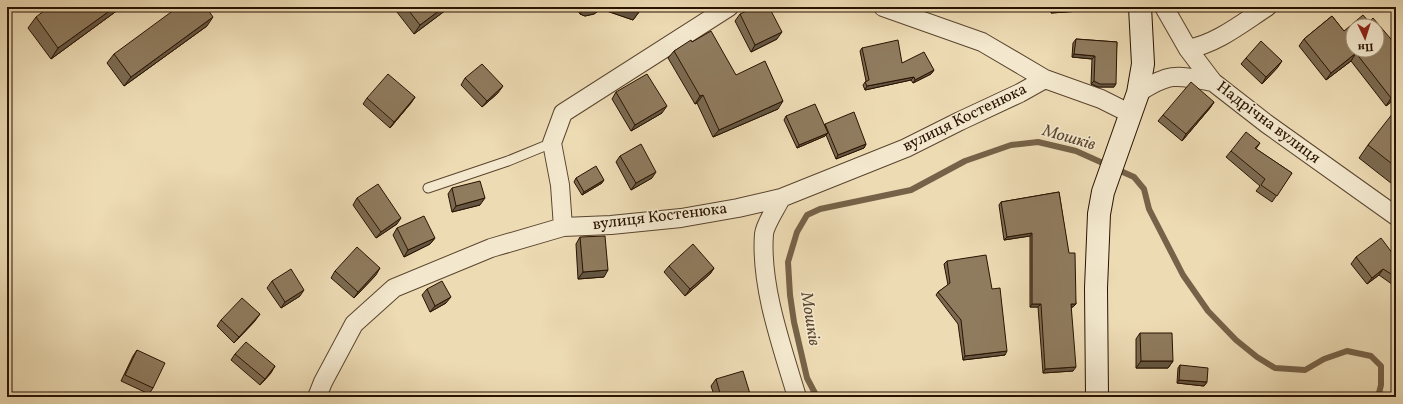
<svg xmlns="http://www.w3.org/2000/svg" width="1403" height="404" font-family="Vollkorn,serif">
<rect width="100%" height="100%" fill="#eddbb4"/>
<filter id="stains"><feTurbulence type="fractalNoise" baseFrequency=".005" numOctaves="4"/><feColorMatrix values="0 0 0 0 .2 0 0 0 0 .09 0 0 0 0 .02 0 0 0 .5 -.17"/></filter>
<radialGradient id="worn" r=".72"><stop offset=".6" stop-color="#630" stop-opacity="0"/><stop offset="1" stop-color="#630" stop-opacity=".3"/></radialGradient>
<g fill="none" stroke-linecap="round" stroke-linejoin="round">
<path stroke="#766248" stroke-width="6" d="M817,397L807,378L794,322L790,295L788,262L797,232L807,215L820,209L911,190L965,161L1011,145L1038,142L1076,151L1134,177L1144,189L1149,209L1183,275L1208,311L1236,340L1257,357L1275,368L1305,370L1324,359L1347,351L1371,356L1381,366V385L1378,397"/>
<defs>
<path id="lane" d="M428,188L508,161L552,143"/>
<path id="street" d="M883,7L982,42L1045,79L1101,99L1129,113
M1164,7L1188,49L1213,82L1267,124L1396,216
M1188,49C1218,43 1242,23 1267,7
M1138,93C1170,72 1177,75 1213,82
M781,198C777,207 765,224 764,234C760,286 782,347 797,397
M563,227L560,185L552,143L563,113L729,7
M317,397L323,382L354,324L394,288L491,248L563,227L611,225L681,218L738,208L781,198L906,148L960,121L1020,93L1045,79"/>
<path id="secondary" d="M1097,397L1096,288L1099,214L1103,192L1138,93L1143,64L1140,7"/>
</defs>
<use href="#lane" stroke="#5a452e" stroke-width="11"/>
<use href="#street" stroke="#5a452e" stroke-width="20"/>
<use href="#secondary" stroke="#291301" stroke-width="24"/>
<use href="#lane" stroke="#f3e8ce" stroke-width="9"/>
<use href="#street" stroke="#f3e8ce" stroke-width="18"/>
<use href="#secondary" stroke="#f3e8ce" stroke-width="22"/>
</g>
<path fill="#7b6a51" stroke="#291301" d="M122,7L51,59L28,28L36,17Z
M393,7H450L414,34Z
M576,7H641L639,12L633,20L601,9L594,14L585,16L580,14L576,8Z
M1051,7H1082L1080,11L1051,13Z
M740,14L777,39L751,52L735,21Z
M1332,16L1396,98L1386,106L1351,61L1326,80L1299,46L1304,39Z
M207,26L124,86L107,63L114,54Z
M1076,39L1117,42L1114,87H1098L1091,84L1092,59L1072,57L1073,43Z
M692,42L736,75L778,109L713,137L697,103L695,104L668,58L674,51Z
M862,48L902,63L934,70L931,74L913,83L911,80L865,90L863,85L866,81L860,51Z
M1246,58L1278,67L1262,84L1241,64Z
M465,78L498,93L482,107L461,85Z
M616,92L662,113L631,131L612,99Z
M415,97L411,103L390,128L363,104L367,98Z
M1214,102L1210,108L1182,141L1158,121L1163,115Z
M1396,115V187L1359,158L1368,145Z
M786,116L824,125L825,124L866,144L864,148L836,159L826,135L825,136L797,148L784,120Z
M1260,143L1256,149L1292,173L1272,202L1256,191L1260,186L1226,157L1231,151Z
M620,156L652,178L631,190L616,162Z
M576,178L602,183L582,195L574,182Z
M452,188L480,205L452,212L448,194Z
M1059,192L1076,304L1073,307H1071L1073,371L1043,373L1038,307H1030V236L1004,240L999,205L1001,202Z
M357,198L397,224L376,238L353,205Z
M397,228L435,238L430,244L404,257L393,235Z
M580,237L604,277L578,279L576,244Z
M1356,257L1396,258V287L1379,275L1367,284L1351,264Z
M947,261L992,289L1005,355L963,360L958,324L936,295L938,292L948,285L944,264Z
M669,266L714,268L710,274L685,296L664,272Z
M335,271L376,275L354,298L331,278Z
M272,281L300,296L281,308L267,288Z
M427,289L446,303L430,312L422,295Z
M221,320L255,321L234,343L217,326Z
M1140,333L1173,361L1168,368H1136V339Z
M137,350L153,388L149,394L121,381L133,356Z
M235,354L271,373L260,385L231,360Z
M1180,365L1207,382L1204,386L1177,383L1178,368Z
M716,379L751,397L714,395L711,386Z"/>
<path fill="#645642" stroke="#291301" d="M115,7H122L51,59L58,48Z
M444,7H450L414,34L420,25Z
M585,7H627L639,12L633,20L601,9L594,14L585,16L580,14Z
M1082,8L1080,11L1051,13L1054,9Z
M213,17L207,26L124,86L131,77Z
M782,32L777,39L751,52L755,45Z
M1356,53L1351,61L1326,80L1331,73Z
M1074,54L1095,56L1092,59L1072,57Z
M1282,61L1278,67L1262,84L1266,77Z
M934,70L931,74L913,83L915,80Z
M914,77L911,80L865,90L867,86Z
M1094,81L1116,84L1114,87H1098L1091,84Z
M503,86L498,93L482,107L487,101Z
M703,95L697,103L695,104L700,96Z
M1396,95V98L1386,106L1391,98Z
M415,97L411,103L390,128L394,122Z
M783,101L778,109L713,137L719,130Z
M1214,102L1210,108L1182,141L1186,134Z
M667,106L662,113L631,131L635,125Z
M828,133L825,136L797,148L799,145Z
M866,144L864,148L836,159L838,155Z
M656,172L652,178L631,190L636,183Z
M604,180L602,183L582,195L584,192Z
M485,198L480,205L452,212L456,206Z
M401,218L397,224L376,238L381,232Z
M1032,233L1030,236L1004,240L1007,237Z
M435,238L430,244L404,257L408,250Z
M380,268L376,275L354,298L358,292Z
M714,268L710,274L685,296L690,289Z
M1383,269L1379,275L1367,284L1372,278Z
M608,270L604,277L578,279L583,272Z
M304,290L300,296L281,308L285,302Z
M451,297L446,303L430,312L435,306Z
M1032,304H1041L1038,307H1030Z
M1071,304H1076L1073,307H1069Z
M260,314L255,321L234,343L239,337Z
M1007,351L1005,355L963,360L965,356Z
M1141,361H1173L1168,368H1136Z
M275,366L271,373L260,385L265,379Z
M1076,367L1073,371L1043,373L1045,369Z
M1179,380L1207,382L1204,386L1177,383Z"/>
<path fill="#8f7b5e" stroke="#291301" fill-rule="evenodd" d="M49,7H115L58,48L36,17Z
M178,7H206L213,17L131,77L114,54Z
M406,7H444L420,25Z
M627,7H641L639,12Z
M755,7H769L782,32L755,45L740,14Z
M1054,7H1082V8L1054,9Z
M1363,15L1369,22L1373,18L1396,45V95L1391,98L1356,53L1331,73L1304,39L1332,16L1344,31ZM1353,26H1377V50H1353Z
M711,31L736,75L765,61L783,101L719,130L703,95L700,96L674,51L691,40L692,42Z
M1076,39L1117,42L1116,84H1100L1094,81L1095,56L1074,54Z
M898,40L902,63L924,52L934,70L915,80L914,77L867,86L865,82L869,80L862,48Z
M1261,41L1282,61L1266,77L1246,58Z
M482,64L503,86L487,101L465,78Z
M388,74L415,97L394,122L367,98Z
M647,74L667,106L635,125L616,92Z
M1191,82L1214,102L1186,134L1163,115Z
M815,104L828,133L799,145L786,116Z
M854,112L866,144L838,155L825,124Z
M1393,113L1396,115V167L1368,145Z
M1246,132L1260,143L1255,148L1292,173L1277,196L1261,185L1265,179L1231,151Z
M641,144L656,172L636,183L620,156Z
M596,166L604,180L584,192L576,178Z
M480,181L485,198L456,206L452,188Z
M378,184L401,218L381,232L357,198Z
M1059,192L1069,253H1075L1076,304H1071L1076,367L1045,369L1041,304H1032V233L1007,237L1001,202Z
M424,216L435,238L408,250L397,228Z
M605,236L608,270L583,272L580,237Z
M1381,238L1396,258V277L1383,269L1372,278L1356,257Z
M693,244L714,268L690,289L669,266Z
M357,247L380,268L358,292L335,271Z
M986,255L992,289L1000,288L1007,351L965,356L961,320L938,292L950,283L947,261Z
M291,269L304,290L285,302L272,281Z
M442,281L451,297L435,306L427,289Z
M242,298L260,314L239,337L221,320Z
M1140,333H1172L1173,361H1141Z
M246,342L275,366L265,379L235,354Z
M137,350L165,363L153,388L125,375Z
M1180,365L1208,368L1207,382L1179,380Z
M743,371L751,397H708L720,393L716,379Z"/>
<g text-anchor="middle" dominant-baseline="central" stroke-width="3" stroke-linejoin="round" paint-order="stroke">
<g font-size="16" fill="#291301" stroke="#f3e8ce">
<text transform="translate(965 118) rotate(-26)">вулиця Костенюка</text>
<text transform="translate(1268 123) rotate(37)">Надрічна вулиця</text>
<text transform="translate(660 217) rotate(-7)">вулиця Костенюка</text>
</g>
<g font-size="17" font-style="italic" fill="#5d4830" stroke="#f3e8ce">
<text transform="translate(1069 138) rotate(16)">Мошків</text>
<text transform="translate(810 319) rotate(81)">Мошків</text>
</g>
</g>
<rect width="1403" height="404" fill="none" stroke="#eddbb4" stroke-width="24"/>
<rect x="8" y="8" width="1387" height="388" fill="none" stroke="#291301" stroke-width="2"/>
<rect x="12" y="12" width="1379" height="380" fill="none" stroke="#291301"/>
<g transform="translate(1365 38) rotate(176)"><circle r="19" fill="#f3e8ce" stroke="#a2937c"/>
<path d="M0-3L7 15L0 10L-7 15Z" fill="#8f2418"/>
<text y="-6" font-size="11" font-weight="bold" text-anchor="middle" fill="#291301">Пн</text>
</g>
<rect width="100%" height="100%" filter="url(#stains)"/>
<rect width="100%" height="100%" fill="url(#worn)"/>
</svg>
